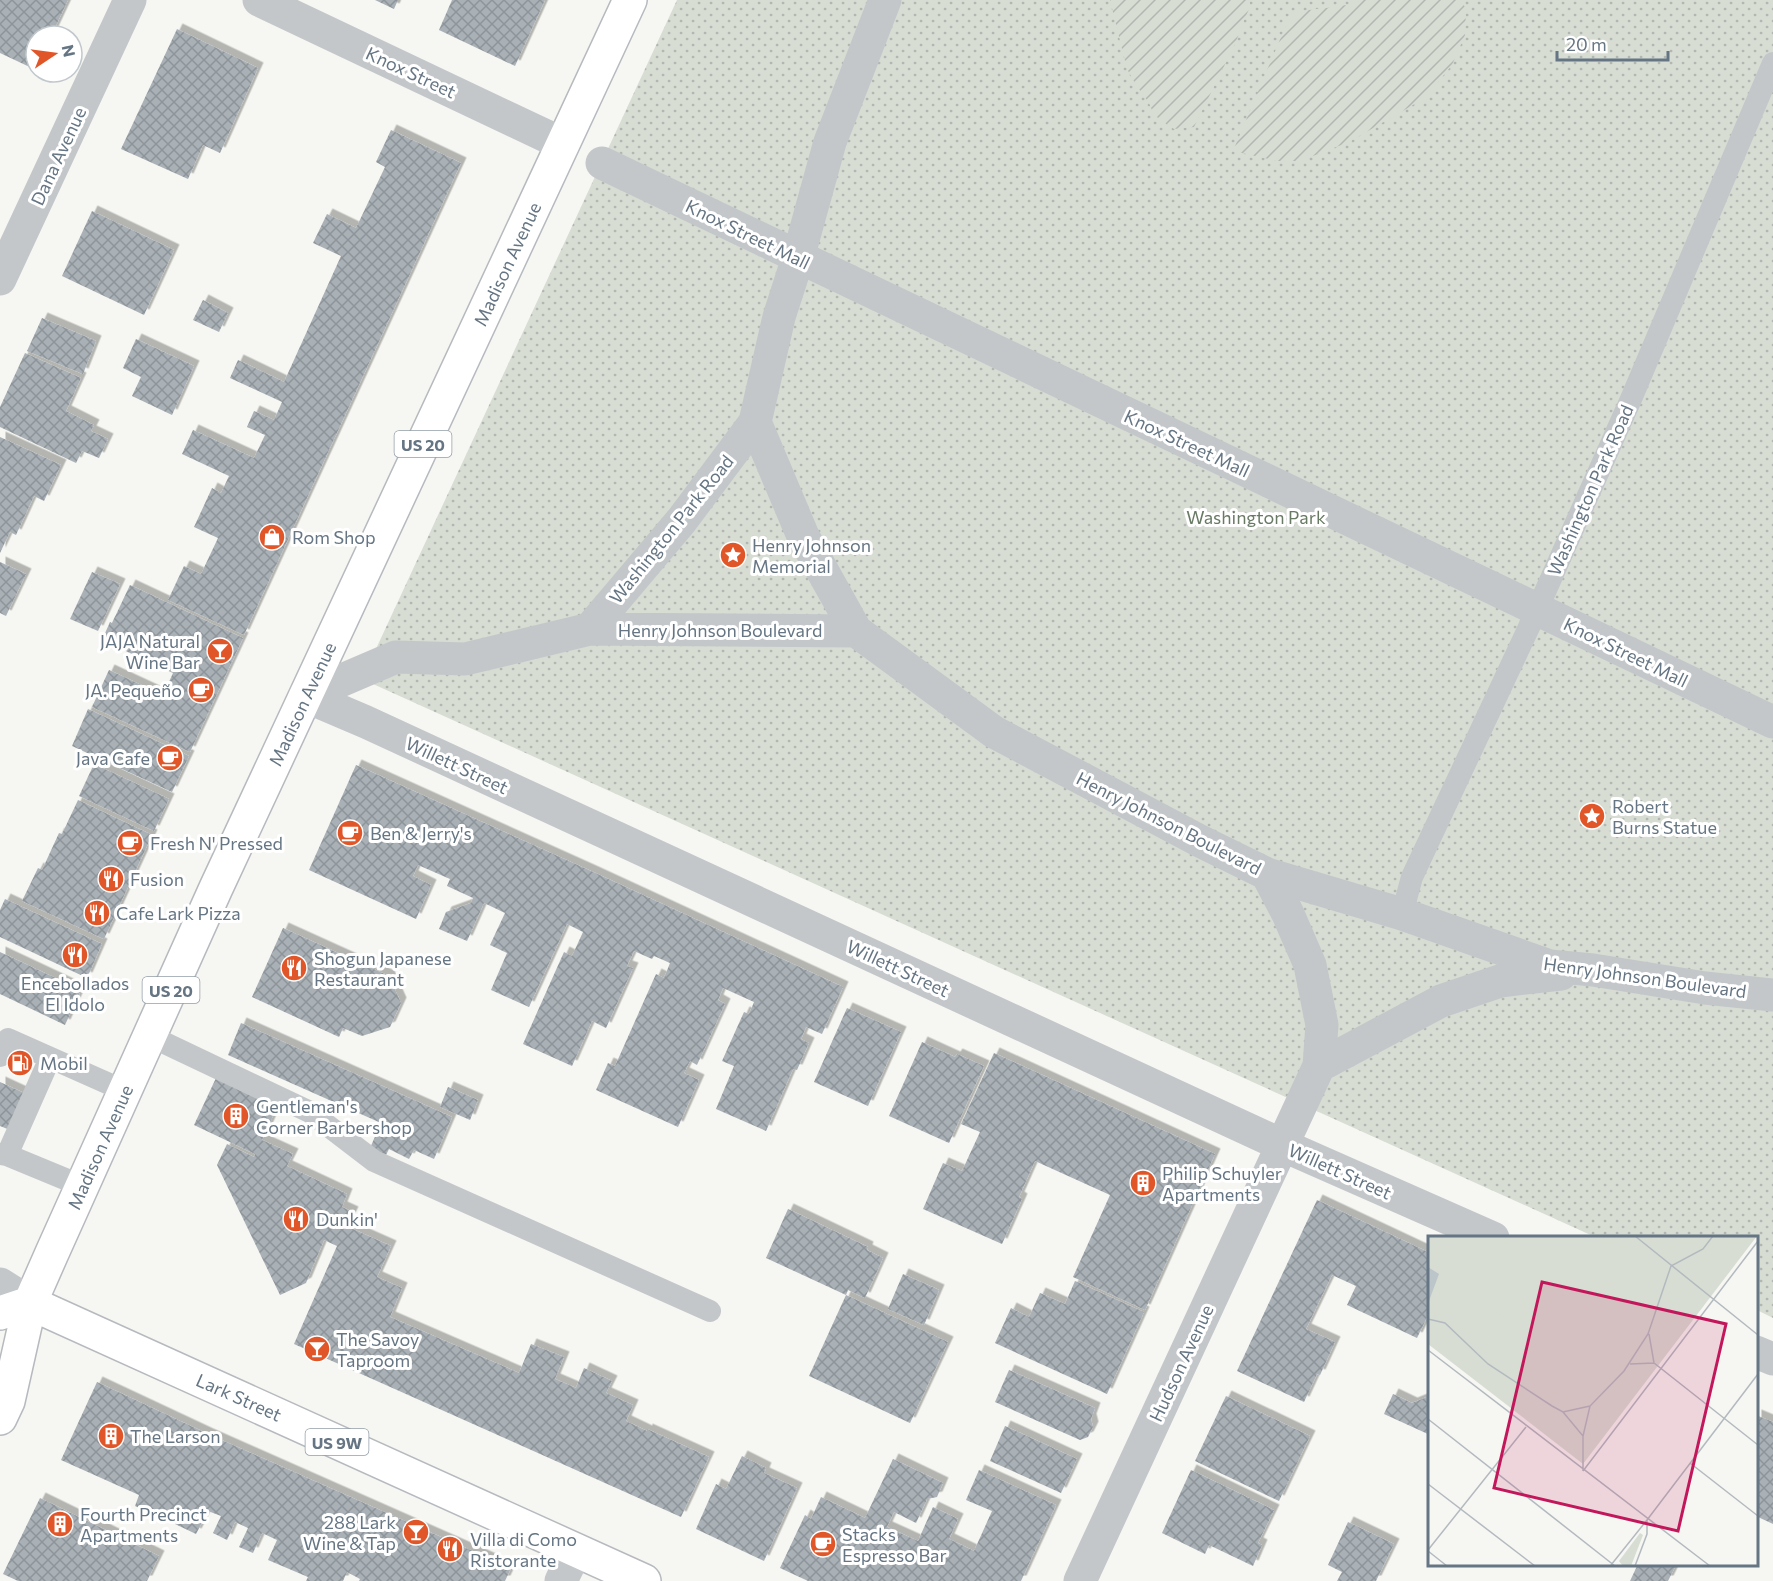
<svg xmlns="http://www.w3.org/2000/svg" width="1773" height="1581" font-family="Commissioner,sans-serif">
<defs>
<pattern id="grass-dots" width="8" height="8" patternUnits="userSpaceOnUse" patternTransform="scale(1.5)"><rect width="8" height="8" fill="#d7ddd3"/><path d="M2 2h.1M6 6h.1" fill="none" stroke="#b2b8b1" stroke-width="1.8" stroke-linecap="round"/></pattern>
<pattern id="garden-furrows" width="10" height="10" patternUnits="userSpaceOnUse" patternTransform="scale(1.5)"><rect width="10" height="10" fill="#d7ddd3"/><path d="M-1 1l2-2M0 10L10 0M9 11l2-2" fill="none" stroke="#b2b8b1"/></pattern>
<pattern id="building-cross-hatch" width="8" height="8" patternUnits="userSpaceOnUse" patternTransform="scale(1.5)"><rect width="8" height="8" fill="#a9b1b7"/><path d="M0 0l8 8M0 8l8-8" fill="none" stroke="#8d959a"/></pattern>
<filter id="shadow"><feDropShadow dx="5.5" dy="-5.5" stdDeviation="0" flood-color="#0004"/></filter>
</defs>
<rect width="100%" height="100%" fill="#f6f6f2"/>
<path fill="url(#grass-dots)" d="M677,0H1773V1318L1757,1310L1756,1238L1595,1237L362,679Z"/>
<path fill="url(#garden-furrows)" d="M1110,0H1250V7L1245,18L1235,44L1194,127L1174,129L1154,115L1149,103L1136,85L1127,69Z
M1362,0H1461L1466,9L1465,35L1452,65L1425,98L1349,142L1300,161H1278L1233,151L1287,23L1294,13C1316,7 1342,9 1362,0Z"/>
<path fill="url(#building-cross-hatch)" filter="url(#shadow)" d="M0,0H68L51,36H36V70L0,53Z
M375,0H398L394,9Z
M452,0H545L515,66L439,30Z
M177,29L258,68L220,153L203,145L188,179L121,149Z
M391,130L461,163L244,635L168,600L184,566L201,574L218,538L194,527L212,488L221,493L229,476L182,454L193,430L254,458L265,435L247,427L254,411L274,420L282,402L230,378L238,360L284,382L341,256L313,243L327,214L356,228L385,167L376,162Z
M92,211L174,250L144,315L62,276Z
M203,300L228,313L219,332L193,320Z
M42,318L96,341L83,374L27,351Z
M136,339L194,366L172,415L132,396L141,377L123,368Z
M25,353L81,378L66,411L94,425L91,431L108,439L99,458L82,451L76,463L0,427V407Z
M0,437L61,465L44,501L34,496L16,535L10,532L0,553Z
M0,562L26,574L6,616L0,613Z
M92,572L120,584L98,631L70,619Z
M130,585L243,638L190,752L92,707L109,670L163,695L173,673L102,640L110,622L112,623Z
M88,709L189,756L172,792L72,746Z
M94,764L169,799L154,831L79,796Z
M356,765L591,871L843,987L822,1034L806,1027L801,1039L809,1043L797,1070L793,1069L766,1131L716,1109L734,1066L722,1061L744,1012L749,1014L754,1002L723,988L718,1000L725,1004L697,1065L690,1061L684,1073L699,1080L678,1127L596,1090L608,1063L615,1066L656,974L664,978L670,963L654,956L652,959L634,951L627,966L633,968L606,1028L592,1021L572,1066L523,1044L564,952L572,956L583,932L567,924L529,1007L491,990L507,953L490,945L505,913L484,903L467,941L439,929L446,912L471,903L473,898L447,886L450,879L418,865L413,876L431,885L416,919L309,870Z
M78,800L152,835L104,939L22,901L38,868L42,870L59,833L62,834Z
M5,899L102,944L87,978L0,937V910Z
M283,928L389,976L401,1003L390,1027L362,1036L343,1028L339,1037L252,997Z
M0,952L81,990L65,1025L0,994Z
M847,1008L901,1032L868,1106L814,1082Z
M241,1023L452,1117L434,1159L414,1150L409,1159L389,1149L386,1155L370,1148L381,1123L228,1055Z
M922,1042L955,1057L957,1054L984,1066L949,1143L889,1116Z
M994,1053L1215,1154L1145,1310L1073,1277L1110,1195L1035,1161L1019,1197L1022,1199L1002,1244L923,1209L943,1163L962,1171L980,1132L961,1124Z
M216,1078L277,1107L262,1140L293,1154L287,1166L347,1194L342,1207L353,1212L346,1226L391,1246L377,1277L402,1288L390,1317L519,1373L531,1344L564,1357L555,1379L576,1388L584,1368L612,1381L606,1393L633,1405L626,1421L647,1431V1429L709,1457L681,1517L294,1344L337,1246L324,1240L306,1283L280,1295L217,1165L227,1144L254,1157L255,1154L194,1125Z
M0,1082L26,1094L10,1130L0,1126Z
M448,1087L478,1100L470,1120L440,1107Z
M1317,1200L1430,1253V1311L1417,1338L1347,1305L1356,1286L1332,1275L1306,1329L1335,1342L1320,1375L1317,1374L1304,1402L1237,1371Z
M788,1209L868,1247L867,1250L883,1258L865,1298L848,1290L846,1295L766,1258Z
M903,1274L939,1290L924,1325L888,1309Z
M1075,1281L1144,1312L1107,1394L995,1343L1011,1308L1029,1317L1040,1293L1065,1304Z
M846,1295L948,1342L910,1423L809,1376Z
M1009,1370L1095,1408L1091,1419L1093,1427L1088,1437L1080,1440L995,1402Z
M97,1382L208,1434L511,1568L505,1581H359L360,1579L347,1572L343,1581H306L308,1577L268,1560L277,1540L262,1533L253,1553L239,1547L248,1528L235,1522L227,1540L213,1533L221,1516L208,1511L196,1534L175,1524L182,1510L175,1507L169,1521L135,1506L139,1495L61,1460Z
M1393,1394L1412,1403L1427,1397L1430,1399V1435L1384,1414Z
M1226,1396L1310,1436L1279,1501L1195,1461Z
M1756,1415L1773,1422V1524L1758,1517L1756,1520Z
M1005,1426L1077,1459L1061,1493L990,1461Z
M742,1456L766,1468L764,1473L797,1488L764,1561L696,1529L716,1484L726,1489Z
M893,1459L943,1483L937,1497L927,1499L916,1523L894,1512L887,1527L918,1541L933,1507L958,1519L949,1539L974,1551L992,1511L966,1500L979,1470L1056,1505L1021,1581H808L780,1568L805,1515L811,1519L821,1497L865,1518Z
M1191,1470L1274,1510L1258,1543L1262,1545L1253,1566L1209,1545L1205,1554L1162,1533Z
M40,1498L159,1556L147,1581H18L3,1574Z
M1348,1522L1394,1544L1376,1581H1337L1342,1572L1328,1565Z
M1638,1564H1669L1675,1567L1668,1581H1630Z"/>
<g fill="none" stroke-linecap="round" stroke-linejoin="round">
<defs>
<path id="primary" d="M30,1303L644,1581
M0,1313L30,1303
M0,1418L8,1401L30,1303L52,1253L216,888L630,0"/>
</defs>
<use href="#primary" stroke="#b6babe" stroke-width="36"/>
<path stroke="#c3c7ca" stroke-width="22" d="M1402,914L1412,877L1537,610L1631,399L1773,63
M150,1036L310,1112L374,1161L710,1311
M0,1056L8,1039L125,1091
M0,1154L7,1155L82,1186
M7,1155L50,1058"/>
<path stroke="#c3c7ca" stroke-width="33" d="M259,0L563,144
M602,163L1773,722
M0,279L130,0
M590,629L856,631L994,732L1200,841L1267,874L1402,914L1550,966L1593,970L1705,988L1773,995
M856,631L803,536L755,422L779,317L798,258L830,142L885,0
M305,696L366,722L1282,1145L1493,1238
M305,696L396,657L465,659L590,629L682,520L755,422
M1319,1066L1441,1001L1500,981L1561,974
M0,1284L30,1303
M1756,1352L1773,1359
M561,1581L576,1550
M1080,1581L1319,1066L1322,1025L1310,965L1288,914L1267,874"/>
<use href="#primary" stroke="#fff" stroke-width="33"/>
</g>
<defs>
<symbol id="shop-disc" viewBox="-11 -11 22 22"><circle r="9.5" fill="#e05628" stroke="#fff"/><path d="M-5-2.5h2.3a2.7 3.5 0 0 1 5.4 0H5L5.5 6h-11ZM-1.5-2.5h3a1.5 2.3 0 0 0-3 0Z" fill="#fff"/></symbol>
<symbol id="sight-disc" viewBox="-11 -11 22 22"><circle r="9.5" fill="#e05628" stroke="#fff"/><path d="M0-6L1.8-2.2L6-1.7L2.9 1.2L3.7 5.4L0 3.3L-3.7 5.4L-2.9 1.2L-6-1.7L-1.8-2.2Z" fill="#fff"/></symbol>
<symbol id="bar-disc" viewBox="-11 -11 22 22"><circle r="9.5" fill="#e05628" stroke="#fff"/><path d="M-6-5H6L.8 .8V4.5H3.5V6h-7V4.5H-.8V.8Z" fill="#fff"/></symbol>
<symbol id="cafe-disc" viewBox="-11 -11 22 22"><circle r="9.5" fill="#e05628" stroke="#fff"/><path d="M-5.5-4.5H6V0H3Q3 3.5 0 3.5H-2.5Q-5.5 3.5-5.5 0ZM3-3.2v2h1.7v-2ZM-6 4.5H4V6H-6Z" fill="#fff"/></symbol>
<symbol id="restaurant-disc" viewBox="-11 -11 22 22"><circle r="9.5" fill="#e05628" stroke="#fff"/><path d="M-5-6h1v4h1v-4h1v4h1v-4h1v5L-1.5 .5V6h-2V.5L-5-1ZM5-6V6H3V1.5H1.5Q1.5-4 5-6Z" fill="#fff"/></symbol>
<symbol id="fuel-disc" viewBox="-11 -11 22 22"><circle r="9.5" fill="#e05628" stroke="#fff"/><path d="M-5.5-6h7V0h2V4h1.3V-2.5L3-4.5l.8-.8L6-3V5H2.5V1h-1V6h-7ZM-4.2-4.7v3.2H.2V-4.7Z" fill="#fff"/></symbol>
<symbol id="building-disc" viewBox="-11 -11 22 22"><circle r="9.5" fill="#e05628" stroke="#fff"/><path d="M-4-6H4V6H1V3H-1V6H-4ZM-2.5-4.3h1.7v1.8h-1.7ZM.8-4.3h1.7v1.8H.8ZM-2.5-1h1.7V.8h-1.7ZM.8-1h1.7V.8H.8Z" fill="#fff"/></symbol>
</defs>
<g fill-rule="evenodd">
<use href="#shop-disc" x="257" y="522" width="30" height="30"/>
<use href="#sight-disc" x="718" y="540" width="30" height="30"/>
<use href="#bar-disc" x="205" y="636" width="30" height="30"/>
<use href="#cafe-disc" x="186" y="675" width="30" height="30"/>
<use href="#cafe-disc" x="155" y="743" width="30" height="30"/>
<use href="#sight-disc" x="1577" y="801" width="30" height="30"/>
<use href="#cafe-disc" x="335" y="818" width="30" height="30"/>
<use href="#cafe-disc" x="115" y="828" width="30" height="30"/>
<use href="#restaurant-disc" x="96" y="864" width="30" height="30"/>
<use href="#restaurant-disc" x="82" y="898" width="30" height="30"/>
<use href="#restaurant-disc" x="60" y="940" width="30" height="30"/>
<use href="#restaurant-disc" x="279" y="953" width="30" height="30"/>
<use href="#fuel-disc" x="5" y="1048" width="30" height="30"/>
<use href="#building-disc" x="221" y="1101" width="30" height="30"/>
<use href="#building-disc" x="1128" y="1168" width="30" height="30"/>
<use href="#restaurant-disc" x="281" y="1204" width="30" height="30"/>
<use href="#bar-disc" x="302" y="1334" width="30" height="30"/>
<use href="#building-disc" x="96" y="1421" width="30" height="30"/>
<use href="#building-disc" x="45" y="1509" width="30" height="30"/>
<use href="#bar-disc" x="401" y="1517" width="30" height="30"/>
<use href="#cafe-disc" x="808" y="1529" width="30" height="30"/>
<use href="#restaurant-disc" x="435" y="1534" width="30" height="30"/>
</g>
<g text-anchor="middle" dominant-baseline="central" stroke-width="6" stroke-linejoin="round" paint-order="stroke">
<g fill="#fff" stroke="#939ea8" stroke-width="1.5">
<rect x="394.5" y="431" width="57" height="26" rx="4.5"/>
<rect x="142.5" y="977" width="57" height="26" rx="4.5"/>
<rect x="305.5" y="1429" width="63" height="26" rx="4.5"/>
</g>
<g font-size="16" font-weight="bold" fill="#657583">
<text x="423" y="444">US 20</text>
<text x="171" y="990">US 20</text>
<text x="337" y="1442">US 9W</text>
</g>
<g font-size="18" fill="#657583" stroke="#fff">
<text transform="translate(411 72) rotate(25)">Knox Street</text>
<text transform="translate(58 156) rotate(-65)">Dana Avenue</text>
<text transform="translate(748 234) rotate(26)">Knox Street Mall</text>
<text transform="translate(507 264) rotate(-65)">Madison Avenue</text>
<text transform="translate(1187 443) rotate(25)">Knox Street Mall</text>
<text transform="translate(1590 490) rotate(-66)">Washington Park Road</text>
<text transform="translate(671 529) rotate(-51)">Washington Park Road</text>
<text x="720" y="630">Henry Johnson Boulevard</text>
<text transform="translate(1626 652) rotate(26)">Knox Street Mall</text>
<text transform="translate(302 704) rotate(-65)">Madison Avenue</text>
<text transform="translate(457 765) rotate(25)">Willett Street</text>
<text transform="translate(1169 823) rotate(27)">Henry Johnson Boulevard</text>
<text transform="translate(898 968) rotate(25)">Willett Street</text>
<text transform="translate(1645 977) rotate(8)">Henry Johnson Boulevard</text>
<text transform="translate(100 1147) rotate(-66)">Madison Avenue</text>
<text transform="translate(1340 1171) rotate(24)">Willett Street</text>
<text transform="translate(1181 1363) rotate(-65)">Hudson Avenue</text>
<text transform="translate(239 1397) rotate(24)">Lark Street</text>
</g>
<g font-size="18" fill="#687a64" stroke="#fff">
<text x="1256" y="517">Washington Park</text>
</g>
<g font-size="18" fill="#657583" stroke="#fff" text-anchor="start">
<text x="292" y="537">Rom Shop</text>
<text x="752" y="545">Henry Johnson<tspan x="752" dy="21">Memorial</tspan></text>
<text x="200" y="641" text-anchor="end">JAJA Natural<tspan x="200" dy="21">Wine Bar</tspan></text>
<text x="182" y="690" text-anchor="end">JA. Pequeño</text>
<text x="150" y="758" text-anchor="end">Java Cafe</text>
<text x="1612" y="806">Robert<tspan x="1612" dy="21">Burns Statue</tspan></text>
<text x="370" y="833">Ben &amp; Jerry's</text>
<text x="150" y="843">Fresh N' Pressed</text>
<text x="130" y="879">Fusion</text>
<text x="116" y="913">Cafe Lark Pizza</text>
<text x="314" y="958">Shogun Japanese<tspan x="314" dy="21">Restaurant</tspan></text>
<text x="75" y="983" text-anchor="middle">Encebollados<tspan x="75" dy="21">El Idolo</tspan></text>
<text x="40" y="1063">Mobil</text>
<text x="256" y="1106">Gentleman's<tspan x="256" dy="21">Corner Barbershop</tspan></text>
<text x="1162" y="1173">Philip Schuyler<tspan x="1162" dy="21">Apartments</tspan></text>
<text x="316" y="1219">Dunkin'</text>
<text x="336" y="1339">The Savoy<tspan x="336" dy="21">Taproom</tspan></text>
<text x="130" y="1436">The Larson</text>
<text x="80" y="1514">Fourth Precinct<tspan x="80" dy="21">Apartments</tspan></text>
<text x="396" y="1522" text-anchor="end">288 Lark<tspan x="396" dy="21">Wine &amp; Tap</tspan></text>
<text x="842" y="1534">Stacks<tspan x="842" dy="21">Espresso Bar</tspan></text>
<text x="470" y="1539">Villa di Como<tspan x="470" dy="21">Ristorante</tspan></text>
</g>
</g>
<g transform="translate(1428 1236)">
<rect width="330" height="330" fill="#f6f6f2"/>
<path d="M0,0H329L155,228L0,108ZM212,297L215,299L203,330H195L191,325Z" fill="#d7ddd3"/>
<path d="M84,69L99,75L98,81L82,85L67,75L70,71ZM65,80L78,91L77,109L69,108L64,102L61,83ZM106,82L116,89L120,105L117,113L102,102L101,86ZM99,107L113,117L110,121L93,123L81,117L84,109Z" fill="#d7ddd3"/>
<path d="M0,31L11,38L1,65H0Z" fill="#bcc6ca"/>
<path fill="none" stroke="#b3babf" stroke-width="1.5" d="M207,0L330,99M0,83L17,87L60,128L124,170L135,176L162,170M221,98L226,127M0,114L282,330M202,128L226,127L330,209M135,176L155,200V235M0,183L187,330M155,200L162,170L196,135L220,98L243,30L275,13L285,0M262,227L330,280M155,235L330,5M0,248L107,330M219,284L330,138M0,314L98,191M0,315L19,330M183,329L219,284M207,330L219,298V284"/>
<path fill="#c2185b" fill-opacity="0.15" stroke="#c2185b" stroke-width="3" d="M114,46L298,88L250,295L66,252Z"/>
<rect width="330" height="330" fill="none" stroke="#657583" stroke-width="3"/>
</g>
<g transform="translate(54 54) rotate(77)"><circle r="28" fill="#ffffff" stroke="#c1c8cd" stroke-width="1.5"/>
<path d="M0-4.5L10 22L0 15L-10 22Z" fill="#e05628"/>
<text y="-9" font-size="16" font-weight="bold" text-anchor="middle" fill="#657583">N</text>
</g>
<path d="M1557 51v9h111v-9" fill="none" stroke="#657583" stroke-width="3"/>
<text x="1566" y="51" font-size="18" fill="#657583" stroke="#ffffff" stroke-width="4.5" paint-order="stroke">20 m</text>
</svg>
